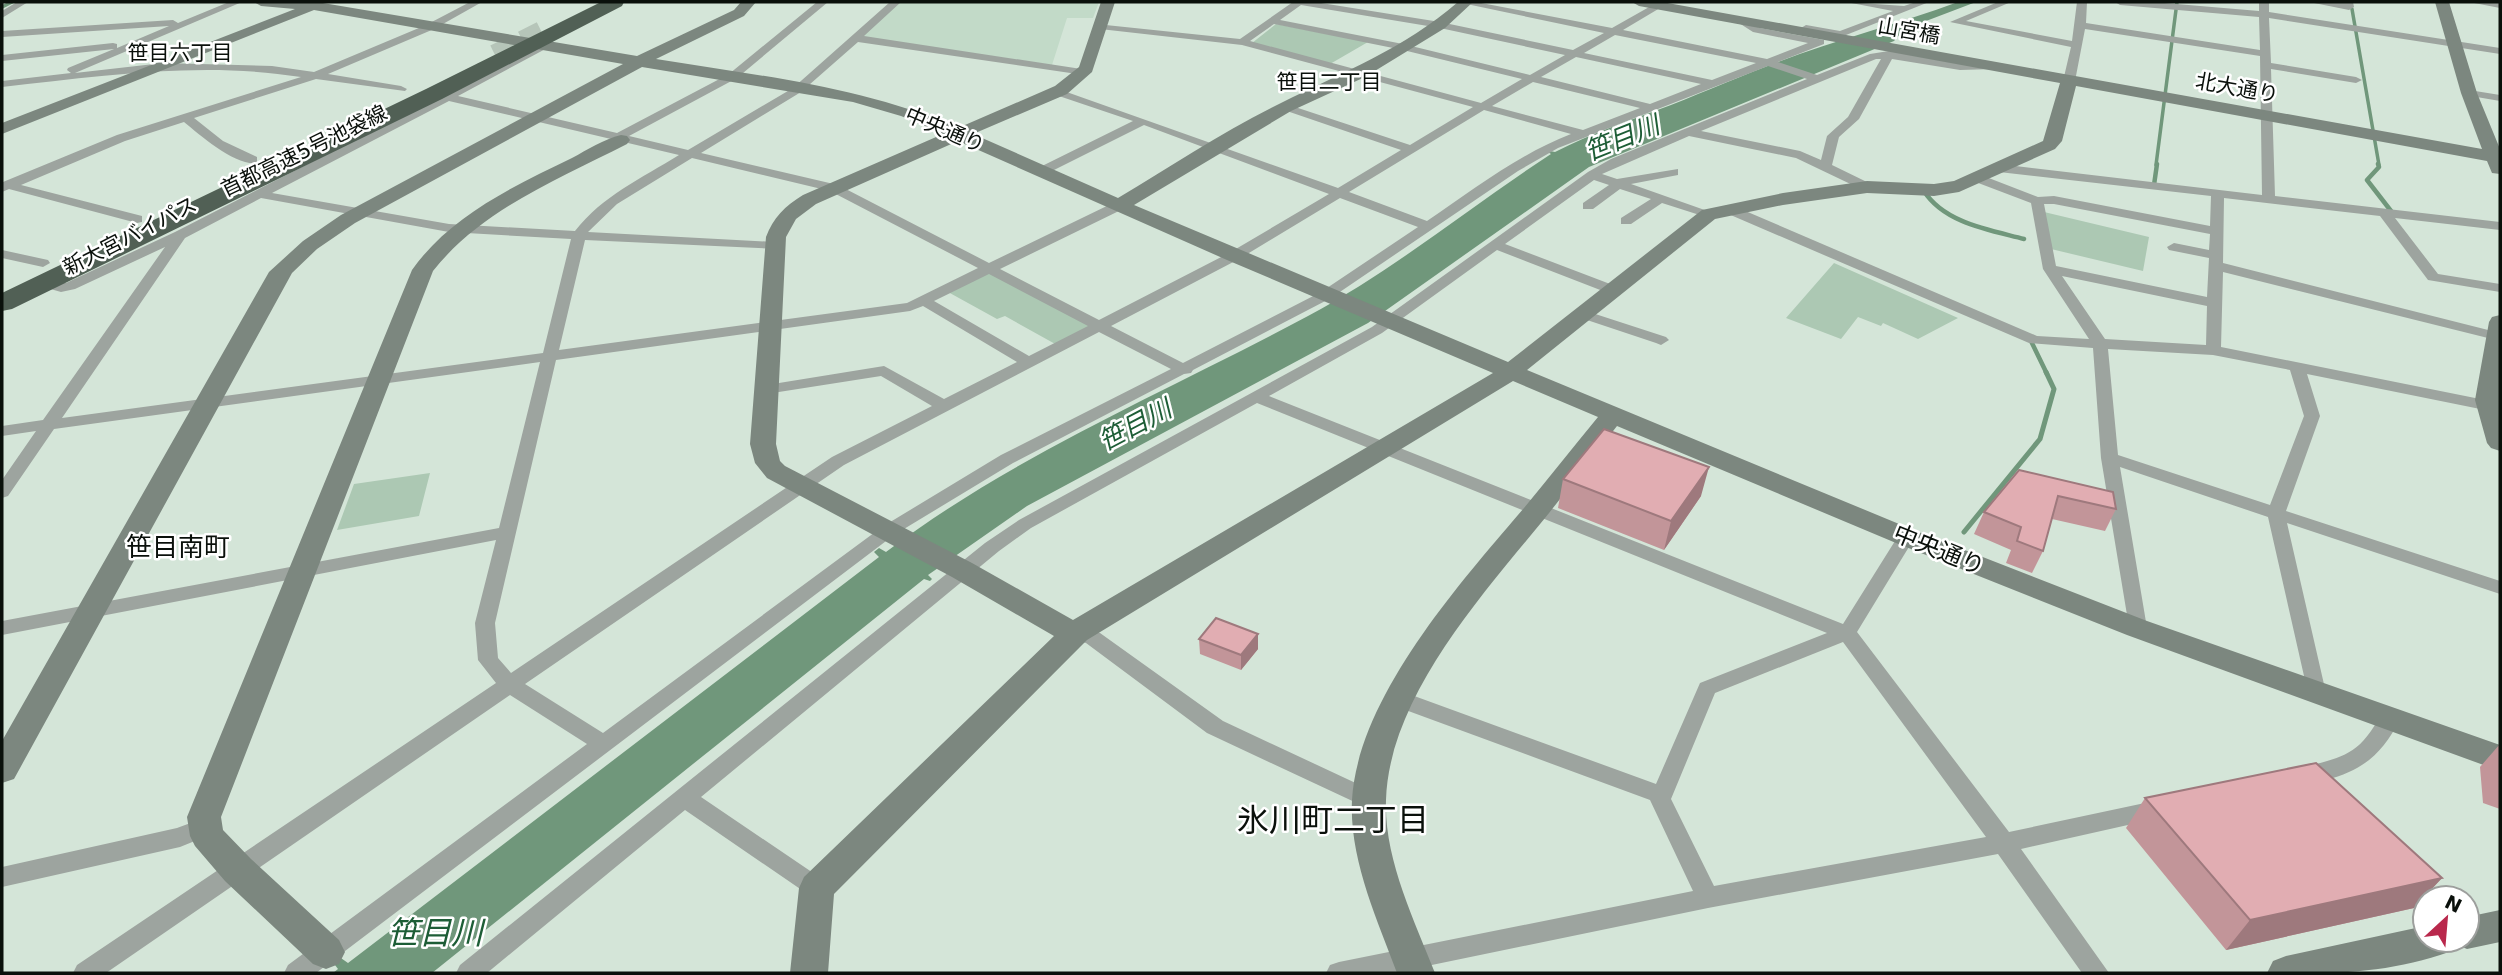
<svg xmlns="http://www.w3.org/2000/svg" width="2502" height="975" font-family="'DejaVu Sans','Noto Sans JP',sans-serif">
<rect width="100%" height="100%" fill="#d4e5d8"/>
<path fill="#c2dac8" d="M900,2H1099L1093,18H1067L1052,65L865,37L863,35Z"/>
<path fill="#acc8b3" d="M1276,24L1368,42L1330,64L1252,43Z
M2044,212L2149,237L2143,271L2051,249Z
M1834,263L1958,318L1918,339L1883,323L1881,326L1858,317L1841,339L1786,318Z
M990,272L1092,326L1057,345L1005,316L997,319L948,292Z
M430,473L419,516L337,530L354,484Z"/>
<path fill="#70977b" d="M1958,2H1976L1905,29L1894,41L1589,167L1368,323L1027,506L928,575L932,579L930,581L924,579L432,973H333L338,969L332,961L338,956L348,963L879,557L874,552L879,548L886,552C1016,454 1166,392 1308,316C1394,270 1470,207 1551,154L1548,152L1550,151L1555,152C1592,133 1631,120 1671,105C1706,91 1746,74 1778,62C1835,40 1899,24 1958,2Z"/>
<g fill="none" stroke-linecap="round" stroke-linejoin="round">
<path stroke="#70977b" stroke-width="3.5" d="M2,7L12,2
M2352,9L2379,165
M2156,165L2177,2"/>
<path stroke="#70977b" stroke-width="4.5" d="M2378,164L2379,167L2367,180L2391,211
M2154,185L2157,164
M1924,191C1944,223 1990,230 2024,239
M2031,341L2047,374"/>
<path stroke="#70977b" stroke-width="5" d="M1964,532L2040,439L2054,389L2046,372"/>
<path stroke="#b6c5b9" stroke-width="21" stroke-dasharray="21 10" stroke-linecap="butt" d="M495,55L543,31"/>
<path fill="#9da49f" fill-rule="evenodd" d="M17,2H28L2,18V11Z
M229,2H242L75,73L163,63L272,66L314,72L426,25L470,2H482L434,29L328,74L401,86L407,89L405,91L316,79L194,118L223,141L257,157V163C235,166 200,135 184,122L125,141L21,185L142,216V222L137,223L9,189L2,192L3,182L117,135L301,77C201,61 101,76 2,87V81L71,73L67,70L68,68L114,49L2,61V55L113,43L117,44V48L169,26L2,37V31L173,20L178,23Z
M817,2H828L737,78L629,136L688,150L793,88L890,2H901L864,36L1088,70V74L1084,75L858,42L801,92L701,153L838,185L989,263L1113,203H1123V209L1000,269L1099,320L1229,253L1329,194L1144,125L1044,175H1036V169L1133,121L1053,94V90H1061L1338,188L1401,150L1281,109V105H1289L1410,145L1473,107L1242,45L1100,29L1095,26L1096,24L1240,39L1293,2H1315L1440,22L1573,50L1604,33L1457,2H1476L1612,28L1658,2H1670L1623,30L1767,59L1808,43L1753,32L1739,23V19L1743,18L1760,28L1824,40V44L1778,62L1817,75L1870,54L1889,51L1960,64L1994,65V69L1960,70L1892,59L1859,119L1839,137L1832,165L1871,184V190H1863L1796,158L1689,136L1602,174L1617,179L1678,169V175L1631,184L1716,214L1709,218L1662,203L1631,224H1621V218L1651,199L1620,189L1593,209H1583V203L1609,185L1594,180L1505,244L1618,287L1620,290L1618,293H1608L1497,250L1382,333L1269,396L1843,624L1900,533H1912L1915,537L1857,632L2009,832L2159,800L2167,802L2170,809L2167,816L2159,818L2021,849L2109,973H2082L1998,854L1708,908L1393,973H1326L1330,965L1339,962L1693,891L1650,800L1392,705L1389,699L1392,693L1399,691L1406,693L1656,784L1700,683L1827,633L1257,403L1031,528L999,551L701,797L825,881L829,888L825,895L817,898L809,895L685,810L487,973H456L460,965L985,543L1019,520L1372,327L1588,172L1611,159L1807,79L1768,66L1558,148L1518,171L1331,298L1193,370L1191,373L1184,374L1013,463L894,535L316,973H284L288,965L587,744L510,695L106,973H73L77,965L496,683L478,660L475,623L496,540L2,635V621L499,528L540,362L54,429L8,496L2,498V480L36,431L2,436V426L43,420L165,247L75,289L61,292L40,286V280L66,283L175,232L437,98L430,96V92L446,93L542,44L551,46L458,96L617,133L729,74ZM1301,5L1440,28L1565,55L1530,75L1403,44L1280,20ZM1274,24L1403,50L1522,79L1481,103L1250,41ZM1615,35L1756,63L1712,80L1584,53ZM1576,57L1701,84L1650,104L1541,77ZM1876,59H1881L1848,117L1827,136L1821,160L1800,151L1701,131ZM1533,82L1640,108L1583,130L1492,106ZM449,101L679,155C642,178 602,196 575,231L449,224L272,193ZM1484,110L1571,134C1519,154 1473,190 1427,221L1349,192ZM692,158L830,191L978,268L907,303L559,350L585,240L780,249L782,246L775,242L588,232L617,204ZM261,198L449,232L571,239L543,353L62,418L185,238ZM1340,198L1418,227L1321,292L1183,363L1111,326L1239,259ZM989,274L1088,326L1029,356L934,301ZM923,306L1017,362L944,399L884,366L760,386L758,389L766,394L881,376L932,406L832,457L511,673L498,658L495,623L556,360L910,311ZM1099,332L1171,369L1001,455L882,527L603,733L525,684L844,465ZM1843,642L1986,837L1714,886L1671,799L1715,693Z
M1846,2L1904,6L1916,2H1929L1841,37L1801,28L1806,25L1840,31L1893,11Z
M1998,2H2011L1966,21L2072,41L2077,2H2087L2086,23L2260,50L2259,17L2120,5L2115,2H2153L2259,11V2H2269V12L2500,48V54L2269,18L2271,63L2356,77L2362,80L2356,83L2271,69L2275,196L2500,222V230L2395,218L2438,274L2500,284V292L2428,280L2380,216L2224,198L2223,263L2500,333V341L2223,272L2221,347L2500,403V413L2307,374L2320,416L2286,511L2500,581V594L2287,523L2326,693L2323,698L2316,701L2309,698L2268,517L2120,467L2147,628L2144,633H2130L2101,458L2093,348L2029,343L1726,213V207H1736L2037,336L2089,339L2043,269L2031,203L1973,181V175H1981L2038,197L2054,196L2210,226L2211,196L1999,172L1993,168L1999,164L2262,195L2260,56L2085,29L2075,81L2069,84L2063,81L2071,47L1950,22ZM2044,204H2054L2210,234L2209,250L2174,243L2167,247L2169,250L2209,258L2207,297L2056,266ZM2062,276L2207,306L2206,345L2105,339ZM2108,349L2213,355L2290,370L2304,416L2270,505L2118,455Z
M2309,2H2353L2354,7L2349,10Z
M2469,2H2500V8Z
M2469,90L2500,95V101L2465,95V91Z
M2,250L48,260L50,263L43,267L2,258Z
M1583,310L1666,337L1669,340L1661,345L1656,343L1578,317L1576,314Z
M1076,626L1100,633L1223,721L1377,793L1380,799L1377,805L1369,808L1361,805L1207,733L1086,643L1069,638L1066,633L1069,628Z
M2389,711L2396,713L2400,719C2383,753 2364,770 2326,780C2315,783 2305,787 2294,783L2291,777L2294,771C2341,755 2356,761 2382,713Z
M204,818L212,820L215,827L212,834L180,847L2,887V867L177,828Z"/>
<path fill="#7c877f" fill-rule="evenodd" d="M254,2H317L637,56L734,10L741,2H756L744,16L656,59C760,76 861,86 958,128L1055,86L1079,67L1101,2H1115L1092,72L1067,94L973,134L1118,198C1172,166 1225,130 1281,103C1343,72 1404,49 1458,2H1473L1445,28L1365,77L1291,111L1134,205L1508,362L1702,210L1783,193L1867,181L1934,184L1954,181L2043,141L2060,83L1639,6L1632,2H1662L2482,149L2461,93L2435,2H2449L2477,93L2500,149V174L2492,173L2487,161L2076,86L2062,141L2055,149L1959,192L1934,196L1867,193L1783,205L1715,219L1527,370L1916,531L2147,621L2500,745V771L2127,635L1896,543L1617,426C1593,456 1570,487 1545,518C1483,594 1389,697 1386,800C1384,859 1414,919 1435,973H1397C1377,919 1349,859 1352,800C1358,697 1460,583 1524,508C1549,478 1573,447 1598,417L1513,381L1087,640L834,894L828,973H790L799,888L804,877L1054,636L952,577L767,478L755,463L750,444L766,237C773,218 785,206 803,195L943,134L901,116L853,102L642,67L355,223L317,249L292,273L14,779L2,783V741L269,272L303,241L341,215L623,64L314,10L2,134V123L295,9L261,6ZM958,141L1227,260L1493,373L1073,620L972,563L785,466L780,461L776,444L786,237L796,219L816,204Z
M621,135L627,136L630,140L627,144C559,179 482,209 433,271L221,817L223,830L251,859L339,940L345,952L339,964L326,969L313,964L225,881L195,846L190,836L187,817L412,270C450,216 514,186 572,158C587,150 604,139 621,135Z
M2500,315V451L2491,448L2487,443L2475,400L2489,322L2492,317Z
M2500,910V942L2467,949L2453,943L2449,952C2391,973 2328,975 2267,973L2273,961L2286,956L2425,926V940H2467V917Z"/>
<path fill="#516055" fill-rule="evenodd" d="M601,2H624L622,6L442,99L12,309L2,311V293L426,89Z"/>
</g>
<path fill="#c29599" d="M2019,470L2116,509L2105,531L2052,519L2043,551L2032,573L2006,563L2011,550L1974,534L1984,512Z
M1563,479L1701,496L1664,550L1558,508Z
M1258,634V649L1241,670L1200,654L1199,639Z
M2500,744V809L2483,803L2480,767Z
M2145,798L2442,878L2414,908L2226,950L2126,828Z"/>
<path fill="#9e797d" d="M1709,467L1701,496L1664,550L1671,521Z
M1258,634V649L1241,670V655Z
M2442,878L2414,908L2226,950L2250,920Z"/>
<path fill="#e1adb2" stroke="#9e797d" stroke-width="2" d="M1604,429L1709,467L1671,521L1563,479Z
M2019,470L2113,492L2116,509L2058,496L2043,551L2017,541L2021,527L1984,512Z
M1216,618L1258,634L1241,655L1199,639Z
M2316,763L2442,878L2250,920L2145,798Z"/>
<g text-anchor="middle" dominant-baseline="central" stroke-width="5" stroke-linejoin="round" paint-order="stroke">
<g font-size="21" fill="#0a100b" stroke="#fff">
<text transform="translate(1909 31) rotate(10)">山宮橋</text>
<text transform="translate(2237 88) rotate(10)">北大通り</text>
<text transform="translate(945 130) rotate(23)">中央通り</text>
<text transform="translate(304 151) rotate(-26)">首都高速5号池袋線</text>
<text transform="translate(130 236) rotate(-27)">新大宮バイパス</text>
</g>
<g font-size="21" fill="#0a100b" stroke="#fff">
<text x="180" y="53">笹目六丁目</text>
<text x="1329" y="82">笹目二丁目</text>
</g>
<g font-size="24" fill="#0a100b" stroke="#fff">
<text transform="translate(1939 550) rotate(22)">中央通り</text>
</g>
<g font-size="26" font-style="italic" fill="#1d5d36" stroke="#fff">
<text transform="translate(1622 138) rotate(-22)">笹目川</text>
<text transform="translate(1135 425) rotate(-28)">笹目川</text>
</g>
<g font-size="26" fill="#0a100b" stroke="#fff">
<text x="178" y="547">笹目南町</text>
</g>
<g font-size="32" fill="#0a100b" stroke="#fff">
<text x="1333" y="820">氷川町二丁目</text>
</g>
<g font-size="32" font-style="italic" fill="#1d5d36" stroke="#fff">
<text x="435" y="933">笹目川</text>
</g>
</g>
<rect width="2502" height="975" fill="none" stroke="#0a100b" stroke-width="7"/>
<g transform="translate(2446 919) rotate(26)"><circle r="33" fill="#ffffff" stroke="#9d9f9d" stroke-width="2"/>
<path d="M0-5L12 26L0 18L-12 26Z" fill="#b9284c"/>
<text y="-10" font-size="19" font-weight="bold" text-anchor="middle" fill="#0a100b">N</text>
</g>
</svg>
